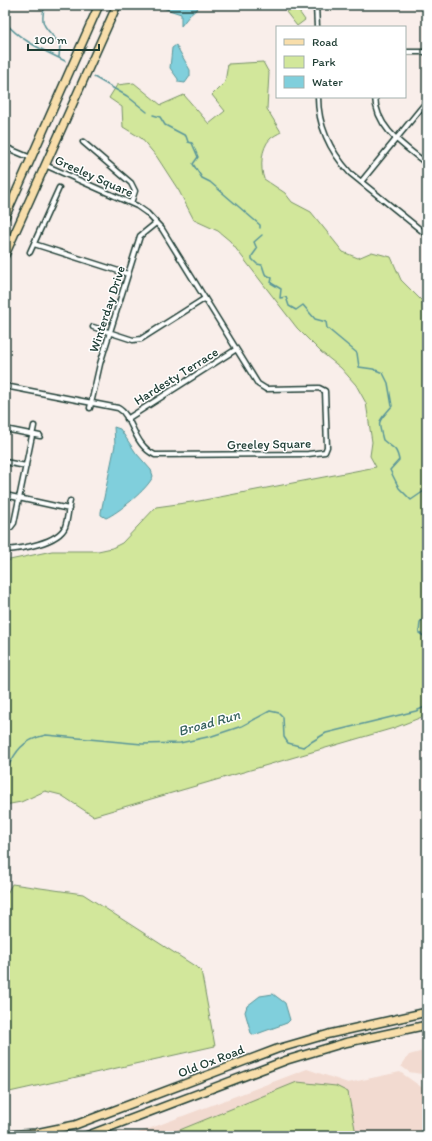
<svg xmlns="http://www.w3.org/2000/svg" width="432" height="1141" font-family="Itim,sans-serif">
<rect width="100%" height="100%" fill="#f9eeea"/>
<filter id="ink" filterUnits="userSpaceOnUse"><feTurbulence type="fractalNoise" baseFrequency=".025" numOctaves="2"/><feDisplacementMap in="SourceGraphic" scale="8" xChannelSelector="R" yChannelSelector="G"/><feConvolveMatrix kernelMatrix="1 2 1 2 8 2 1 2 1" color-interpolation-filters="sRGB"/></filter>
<g filter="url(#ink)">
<path fill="#f2dad0" d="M427,1050V1075L409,1072L401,1066L409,1055Z
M307,1069L348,1083L400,1072L427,1091V1136H130Z"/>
<path fill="#d2e79b" stroke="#789268" d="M295,6L305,20L297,26L286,12Z
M263,62L269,73L267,109L281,132C278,134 273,136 270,139C261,148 260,168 264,179L285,193L292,202L311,212L343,252L358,258L372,252L391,257L401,280L427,306V715L394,728L93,816L61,795L45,791L21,802L5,805V561L52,551H98L112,548L122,543L156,507L199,501L376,467L370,456L372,442L366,403L356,385L341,368L321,352L297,328L230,241L218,231L194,220L179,191L157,157L141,138L123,127L122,107L109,98L117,85L134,83L161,105L184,95L209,124L225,111L212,95L225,82L228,64Z
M12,884L83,894L201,970L215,1046L5,1093V897Z
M297,1082L336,1086L348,1092L356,1134L355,1136H165Z"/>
<path fill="#80cfdc" stroke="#599599" d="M159,5H197L198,8L189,16L181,26V14L163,8Z
M176,45L190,70V76L185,83L178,82V79L170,68L172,48Z
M114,427L120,429L136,453L151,470L153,476C149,488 118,513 106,518L101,515V512L115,445Z
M273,994L285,1003L290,1020L287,1023L254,1035L251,1033L245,1012L247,1006L260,996Z"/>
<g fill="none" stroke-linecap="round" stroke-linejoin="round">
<path stroke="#599599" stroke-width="1.5" d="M45,5C38,29 49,28 60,45L59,57
M5,22C19,40 45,51 65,61
M94,77L127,96L147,112
M153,115L160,117L165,125L186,136L188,142L192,143L198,157L193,164L202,178L210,182L260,225V228
M262,235L254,242L257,249L252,256V259L257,264L262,265L265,274L272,278L271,283L281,289L280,298L286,297L289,306L296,310L303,305L315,319L326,322L327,328L357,353L359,367L373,369L383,373L388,383L392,406C378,423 377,418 383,440C393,449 396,446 399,460L390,470L399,488L411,500L427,489
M427,615L420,622L419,633L427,638
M5,772C16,751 22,740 46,735L142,744L180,743L212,736L242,726L270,711L279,713L283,717L284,737L288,743L303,747L326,733L416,711L427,706"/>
<defs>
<path id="minor" d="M316,5L317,27
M405,52H427
M318,97C318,127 330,151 350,173L427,235
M375,97C376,129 405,146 427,164
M83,142L131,183L135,191L131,203
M5,147L31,158
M5,167L7,164
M361,182L427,101
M34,244L128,274
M30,252L59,188
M93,327L133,340L141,339L204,299
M5,386L118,408C133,416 133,445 155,455L308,454L325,452L327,447L325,391L319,388L266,389L258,384L162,229L147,213L137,206L45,165
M90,408L100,364L140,236L156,223
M127,419L235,350
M5,429L40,436
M5,462L26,466
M5,495L69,509
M5,529L11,527L14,523L34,426
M5,550C21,549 58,543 65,527C68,519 68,509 70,501"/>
<path id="primary" d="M5,217L99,5
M5,255L117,5
M5,1135L36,1133L75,1125L277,1049L329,1034L427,1012
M86,1136L287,1060L344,1043L427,1025"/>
</defs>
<use href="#minor" stroke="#1f3d34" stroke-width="7"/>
<use href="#primary" stroke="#1f3d34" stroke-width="10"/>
<use href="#minor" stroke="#fff" stroke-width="4"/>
<use href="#primary" stroke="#f8deab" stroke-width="7"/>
</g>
</g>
<g text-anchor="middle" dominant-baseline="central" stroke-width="3" stroke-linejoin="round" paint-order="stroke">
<g font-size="13" fill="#1f3d34" stroke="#fff">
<text transform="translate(94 176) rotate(24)">Greeley Square</text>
<text transform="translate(107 309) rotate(-72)">Winterday Drive</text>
<text transform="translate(176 376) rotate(-32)">Hardesty Terrace</text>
<text transform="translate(269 444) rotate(-1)">Greeley Square</text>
<text transform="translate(211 1061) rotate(-21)">Old Ox Road</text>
</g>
<g font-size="14" font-style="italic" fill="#37625e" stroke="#fff">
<text transform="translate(209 723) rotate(-16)">Broad Run</text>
</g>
</g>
<rect width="432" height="1141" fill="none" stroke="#fff" stroke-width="20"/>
<rect x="10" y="10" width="412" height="1121" fill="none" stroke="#1f3d34" stroke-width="1.5" filter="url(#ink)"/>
<rect x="276" y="26" width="130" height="72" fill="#ffffff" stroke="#a5b1ae"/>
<rect x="284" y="39" width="20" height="6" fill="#f8deab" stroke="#a5b1ae"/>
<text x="312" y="46" font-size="12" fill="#1f3d34">Road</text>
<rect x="284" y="56" width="20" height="12" fill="#d2e79b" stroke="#a5b1ae"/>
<text x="312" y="66" font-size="12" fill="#1f3d34">Park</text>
<rect x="284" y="76" width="20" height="12" fill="#80cfdc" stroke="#a5b1ae"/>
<text x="312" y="86" font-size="12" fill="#1f3d34">Water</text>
<path d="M28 44v6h71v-6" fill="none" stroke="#1f3d34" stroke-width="2"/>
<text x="34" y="44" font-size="12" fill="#1f3d34" stroke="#ffffff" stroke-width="3" paint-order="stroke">100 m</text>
</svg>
